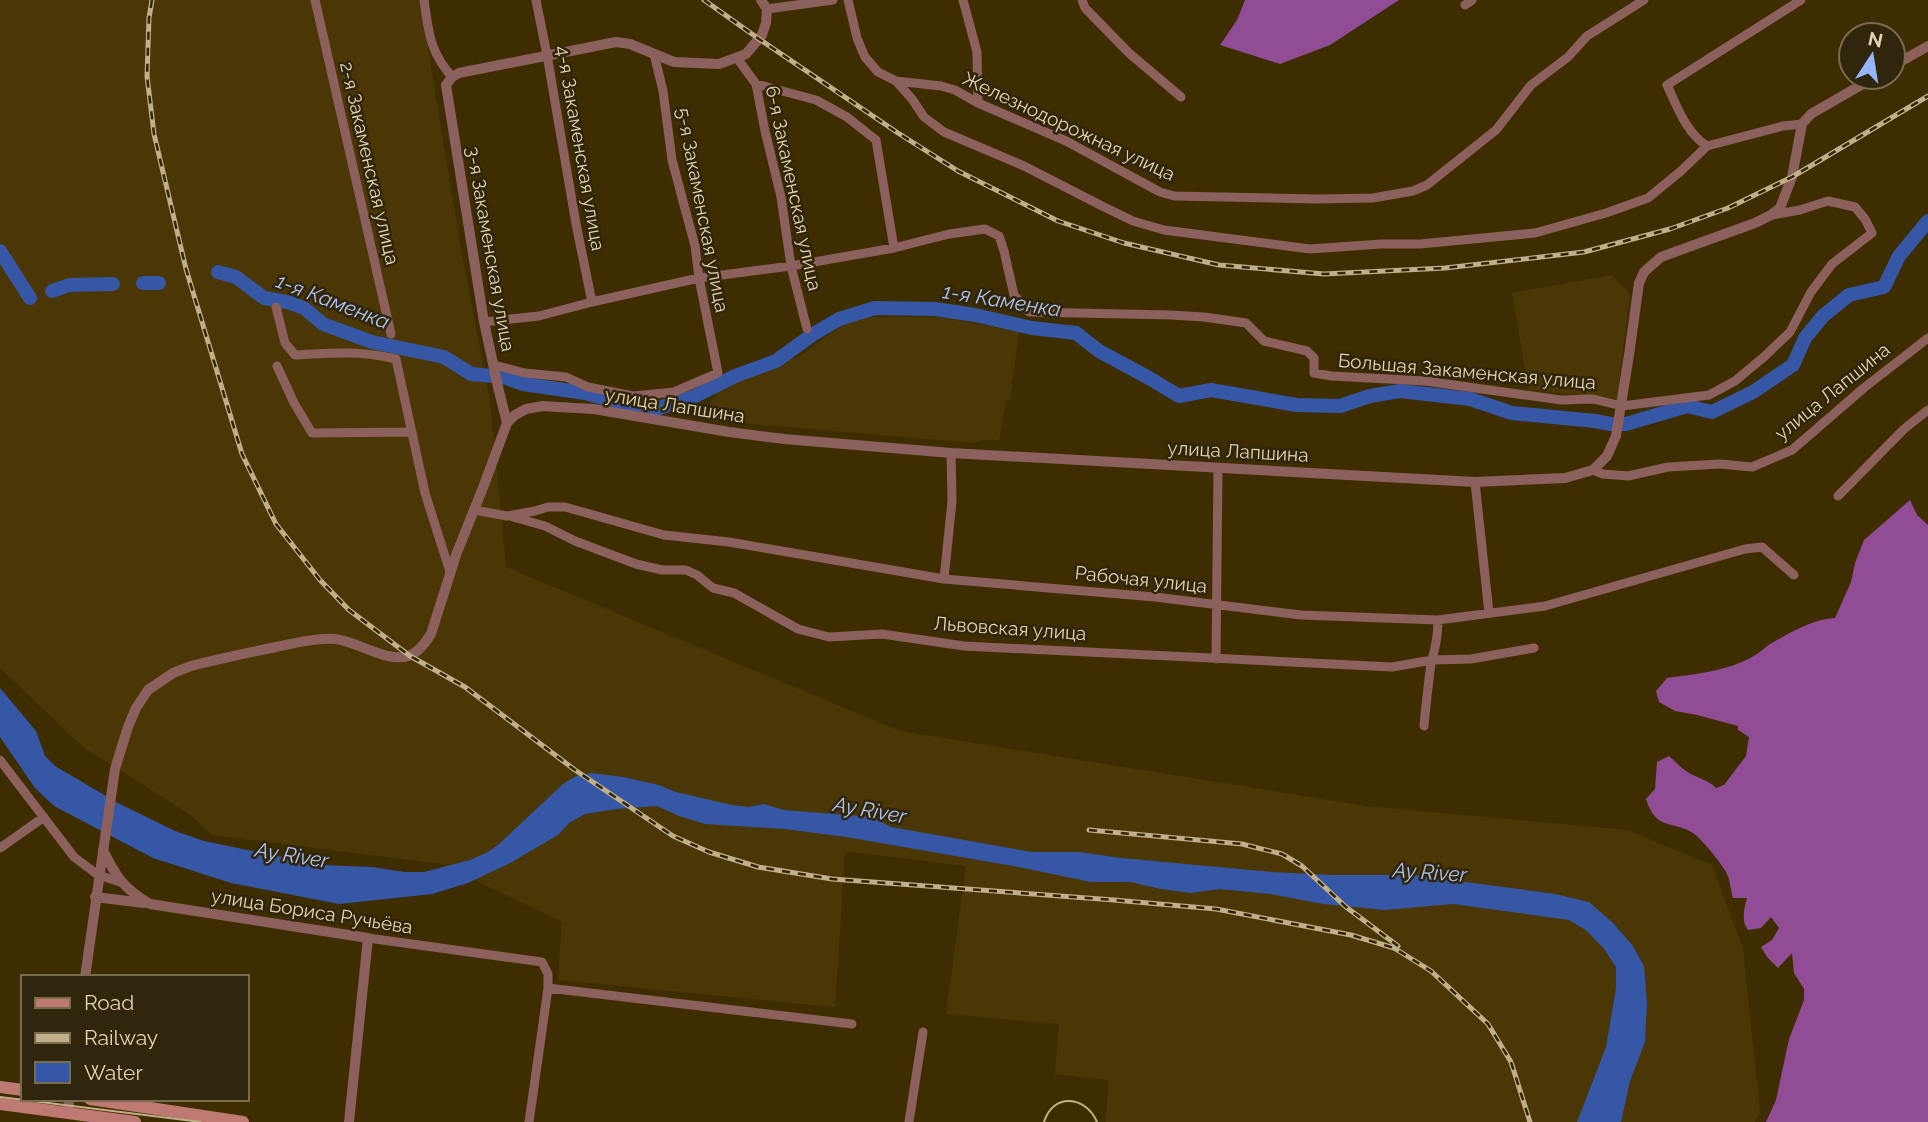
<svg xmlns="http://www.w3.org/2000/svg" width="1928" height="1122" font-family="Raleway,sans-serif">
<rect width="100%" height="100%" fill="#3f2d02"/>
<path fill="#4b3706" d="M0,0H420L461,249L490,401L506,567L900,731L1366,806L1627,830L1712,865L1743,949L1760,1112L1755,1122H1106L1108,1080L1055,1074L1059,1024L946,1014L966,866L845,851L835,1007L558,980L562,922L441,864L212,835L189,814L82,746L0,668Z
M1612,275L1630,294L1617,399L1529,390L1512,293Z
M852,317H939L1019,332L1010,399L1006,402L999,440H981L975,443L707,420L709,406L721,386L802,355Z"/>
<path fill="#904d95" d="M1245,0H1399L1330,45L1280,64L1220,45L1237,20Z
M1910,500L1917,515L1928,525V1122H1766L1776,1100L1789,1039L1804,1000V989L1794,973L1792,953L1778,968L1767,957L1761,947L1772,940L1779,928L1771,917L1761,928L1748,930C1741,921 1744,909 1747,898H1733C1731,891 1730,882 1728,876C1724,866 1701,838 1693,833C1672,820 1656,831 1646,799L1655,789L1657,762L1669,756C1675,761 1680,767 1686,771C1696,778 1709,780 1716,788L1724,785L1746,756L1749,737L1738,730V726L1697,715L1675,711L1659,702L1656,691L1667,678C1696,674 1727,671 1752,657C1758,654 1764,648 1770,644C1789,633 1813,619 1835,618L1851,582L1855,563L1864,540Z"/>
<path fill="#3657a5" d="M0,688L36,731L45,756L55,766L118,803L175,831L204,841L321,865L372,867L405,872H424L470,860L488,852L499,844L563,784L576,776L592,773L623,777L659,785L676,792L732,805L748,807L764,804L784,810L872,817L891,827L1032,852H1080L1121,858L1272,872L1332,875H1413L1555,894L1589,902L1612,922L1633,946L1644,966L1647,1003L1645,1042L1630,1081L1621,1122H1577L1606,1047L1616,988V967L1604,949L1587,931L1569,920L1453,904L1385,910L1323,904L1270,894L1219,889L1191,893L1161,889L1130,882H1091L1013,866L846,837L785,829L705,824L679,816L657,806L617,809L585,814L569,823L558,835L512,862L468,883L432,894L339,904L231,883L153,858L54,806L35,788L0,737Z"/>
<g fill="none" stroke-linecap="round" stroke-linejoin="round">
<path stroke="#3657a5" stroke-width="14" d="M0,251L30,298
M218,272L236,277L264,298L287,302L304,308L323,324L372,342L444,357L471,374L503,377L523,384L585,393L650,411L693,397L735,376L776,361L812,335L839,319L875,308L935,309L975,315L1032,328L1076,333L1099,351L1149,378L1179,396L1211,390L1297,405L1340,406L1370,396L1400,391L1470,399L1512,413L1595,421L1611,424H1626L1687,406L1712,412L1753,392L1793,365L1805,338L1823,316L1849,295L1884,287L1899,256L1928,221
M143,283H159
M52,291L69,285L113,284"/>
<path stroke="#8c605c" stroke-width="9" d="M315,0L391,334
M424,0C429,33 429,50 452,77
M536,0L547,55L576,224L592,302
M848,0L857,38L865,57L878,72L896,81L941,86L955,90L978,103L1066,141L1160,192L1174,196L1316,199L1373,198L1413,191L1427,185L1496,130L1531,85L1568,57L1587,36L1644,0
M963,0L977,52L978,103
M1082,0L1085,8L1129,53L1181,97
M1465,5L1472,0
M767,9L833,0
M737,58L756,84L765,131L781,197L791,266L807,329
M896,81L912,99L924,117L944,132L1024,166L1104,207L1133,221L1164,230L1310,249L1381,244H1420L1535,233L1606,213L1648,198L1681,171L1707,146L1783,126L1802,124
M756,84L816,100L847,117L876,140L894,248
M1707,146C1686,133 1677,106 1667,85L1801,0
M276,307L285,343L295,355C333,353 358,350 396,359L425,493L450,572
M484,322L539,316L592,302L699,278L791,266L894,248L949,234L985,229L999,236L1004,251L1014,295L1029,312L1171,315L1204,317L1246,323L1264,341L1307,351L1314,358V373L1332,376L1425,381L1561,400L1593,399L1622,406L1709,395L1735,381L1765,356L1790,332L1811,292L1832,264L1872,233L1865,219L1855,207L1828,201L1800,210L1772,215
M494,365L525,373L566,377L588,387L633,396L674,392L718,373L699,278L695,246L672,160L663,91L654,54
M277,366L294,403L312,433L412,432
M1593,470L1603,474L1628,476L1668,467L1720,464L1752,467L1792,450L1865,387L1928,338
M1475,482L1489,613
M1838,496L1904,429L1928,410
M474,510L507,516L535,511L548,507H565L664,535L729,542L944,579L1155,597L1301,615L1438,620L1545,606L1745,549L1762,547L1794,575
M513,517L545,526L575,541L636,564L662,570H686L697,575L713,588L734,593L798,629L829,637L882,634L964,646L1392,667L1432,660L1471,659L1534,648
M944,579L952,501L951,453
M1216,659L1218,468
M1424,726C1426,705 1428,685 1431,664C1435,648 1438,637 1438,620
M0,760L74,857L98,875L120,882
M0,848L44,817
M368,938L542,962L548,974V988L529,1122
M548,988L852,1024
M909,1122L923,1032"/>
<path stroke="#8c605c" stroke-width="10" d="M1893,66L1928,46
M507,423L515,415L526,409L543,406L558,407L594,409L729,432L784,439L951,453L1475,482L1565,478L1593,470L1607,456L1616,436L1629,355L1639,283L1644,272L1661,257L1755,223L1771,215L1780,208L1792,177L1802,124L1811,114L1875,77
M103,850C116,877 124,889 150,904L368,938L349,1122
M95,897L144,903
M85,977L115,769L128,727L136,708L148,690L173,673L191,666C219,659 247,653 276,647C295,643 315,638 335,639C357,641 387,663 408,656C418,653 426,642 431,634L456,555L484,485L507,423L498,387L484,322L446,85L452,77L459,73L616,42L630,44L674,62L719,64L746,54L762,35L766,23L767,9L761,0
M68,1113L69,1099"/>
<path stroke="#bf7973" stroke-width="12" d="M0,1087L23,1090
M90,1099L243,1122
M0,1104L135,1122"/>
<path stroke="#c0af89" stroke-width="2" d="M0,1097L201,1122
M1044,1122C1053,1092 1086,1096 1097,1122"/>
<defs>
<path id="rail" d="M152,0L149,18L147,76L154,134L186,269L242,454L276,524L320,580L349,610L410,656L465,687L575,770L673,836L709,852L758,867L832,879L1114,900L1216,909L1351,935L1394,948L1431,971L1488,1024L1511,1062L1530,1122
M704,0L759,39L898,133L958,171L1058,221L1124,243L1219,265L1324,274L1445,268L1584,252L1670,229L1728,208L1792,177L1928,96
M1089,830L1242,844L1282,854L1302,866L1346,907L1398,946"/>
</defs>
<use href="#rail" stroke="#c0af89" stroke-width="5"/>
<use href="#rail" stroke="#30250d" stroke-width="2.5" stroke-dasharray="8" stroke-linecap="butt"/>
</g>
<g text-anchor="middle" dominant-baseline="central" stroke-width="5" stroke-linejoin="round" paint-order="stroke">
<g font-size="19" fill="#e4d3af" stroke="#30250d">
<text transform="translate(1069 126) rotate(25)">Железнодорожная улица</text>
<text transform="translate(581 148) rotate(80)">4-я Закаменская улица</text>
<text transform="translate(370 163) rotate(77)">2-я Закаменская улица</text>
<text transform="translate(794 188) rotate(78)">6-я Закаменская улица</text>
<text transform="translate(703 210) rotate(79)">5-я Закаменская улица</text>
<text transform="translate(491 249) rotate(80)">3-я Закаменская улица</text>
<text transform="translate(1467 371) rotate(5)">Большая Закаменская улица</text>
<text transform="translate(1832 391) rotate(-39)">улица Лапшина</text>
<text transform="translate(675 405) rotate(9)">улица Лапшина</text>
<text transform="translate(1238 451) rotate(3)">улица Лапшина</text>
<text transform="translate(1141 579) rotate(6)">Рабочая улица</text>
<text transform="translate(1010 628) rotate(4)">Львовская улица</text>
<text transform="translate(312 911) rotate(9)">улица Бориса Ручьёва</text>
</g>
<g font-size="21" font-style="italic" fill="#aec3ed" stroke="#30250d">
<text transform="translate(1002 300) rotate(9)">1-я Каменка</text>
<text transform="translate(333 301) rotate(21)">1-я Каменка</text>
<text transform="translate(870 810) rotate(10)">Ay River</text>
<text transform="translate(292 855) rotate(9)">Ay River</text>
<text transform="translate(1430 872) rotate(4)">Ay River</text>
</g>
</g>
<rect x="21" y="975" width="228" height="126" fill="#30250d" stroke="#786b4e" stroke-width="2"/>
<rect x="35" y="998" width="35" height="10" fill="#bf7973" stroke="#786b4e" stroke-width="2"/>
<text x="84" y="1010" font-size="21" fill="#e4d3af">Road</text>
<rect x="35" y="1033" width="35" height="10" fill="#c0af89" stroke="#786b4e" stroke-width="2"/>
<text x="84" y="1045" font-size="21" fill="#e4d3af">Railway</text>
<rect x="35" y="1062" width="35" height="21" fill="#3657a5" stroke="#786b4e" stroke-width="2"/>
<text x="84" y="1080" font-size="21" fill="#e4d3af">Water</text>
<g transform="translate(1872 56) rotate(12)"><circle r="33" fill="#30250d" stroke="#786b4e" stroke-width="2"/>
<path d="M0-5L12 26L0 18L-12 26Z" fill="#95b6fd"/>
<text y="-10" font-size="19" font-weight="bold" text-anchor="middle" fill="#e4d3af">N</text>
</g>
</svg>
